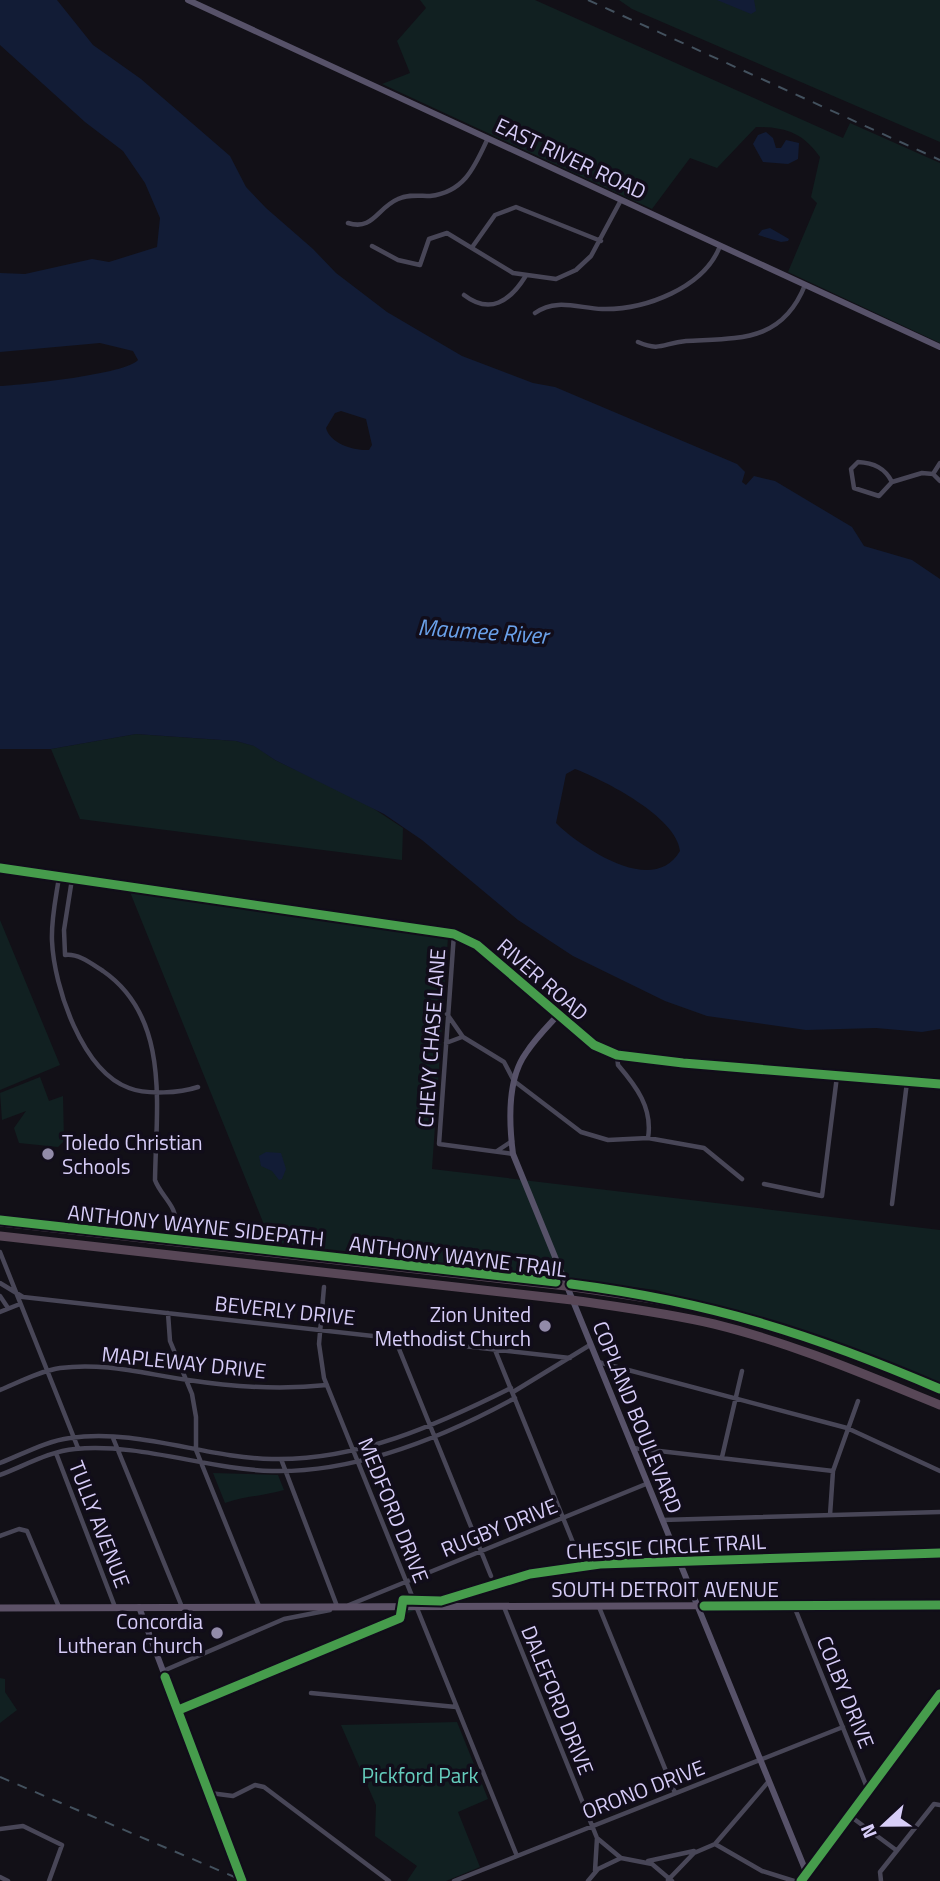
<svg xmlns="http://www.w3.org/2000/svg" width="940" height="1881" font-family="'Titillium Web',sans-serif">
<rect width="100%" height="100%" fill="#121017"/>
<path fill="#112021" d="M420,0H535L843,138L850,123L940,163V343L788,272L817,203L811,197L820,157C803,133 786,127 756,127L717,168L690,158L652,209L382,84L410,73L397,41L426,8Z
M619,0H940V142L632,9Z
M136,734L236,741L255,746L275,760L365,803L403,828L402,860L80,819L51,749Z
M130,892L448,937L432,1169L940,1230V1385L829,1339L656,1290L271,1242Z
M0,920L60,1065L0,1090Z
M40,1077L49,1101L63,1096L64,1141L58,1147L19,1143L14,1128L26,1111L2,1120L0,1093Z
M213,1473L278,1475L284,1490C263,1496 245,1496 225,1503Z
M940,1549V1557L586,1568L505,1584L426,1604L358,1638L183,1714L180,1707L393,1616L407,1599L433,1600L501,1578L584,1562Z
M0,1678L5,1679V1692L17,1710L0,1723Z
M457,1722L488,1799L458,1812L480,1867L446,1881H407L417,1866L375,1836L376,1805L341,1725Z"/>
<path fill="#121c36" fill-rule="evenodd" d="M0,0H57L93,45L141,79L230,156L246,187L266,208L313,249L336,273L387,312L462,356L533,383L555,387L737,464L745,472L742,482L746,485L754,476L775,481L852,527L864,546L912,560L940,579V1029L922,1032L876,1028L806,1030L707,1016L665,1001L573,956L518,920L422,840L384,814L275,760L254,746L236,741L136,734L51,749H0V386C22,385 127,374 138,360L133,351L100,343L0,352V273L25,274L92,259L109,262L157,247L160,218L145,183L123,151L85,122L0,45ZM341,411L366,419L372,445L369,450C355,451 330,444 326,428L335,413ZM575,769C604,780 677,817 680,851C654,896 586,850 560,827L556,823L566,774Z
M717,0H754L756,11L751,14Z
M766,132L773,138L776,148H781L786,140L799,143L798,159L788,164L763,162L753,144L758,135Z
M770,228L789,239L788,241L781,242L758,235L762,230Z
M266,1152L281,1153L286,1169L282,1179L279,1180L272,1171L261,1166L259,1156Z"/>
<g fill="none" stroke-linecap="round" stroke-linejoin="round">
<path stroke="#484657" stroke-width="4.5" d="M348,223C373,231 377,208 398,199C408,194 419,196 430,196C465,192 475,166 488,138
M372,246L398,260L420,265L429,239L447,233L513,273L556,279L576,270L591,256L621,200
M473,246L495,215L516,207L601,241
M464,295C490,315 510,301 525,277
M535,313C556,298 578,308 602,309C645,310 704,288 720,246
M638,342C661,352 663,343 686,341C738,338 782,343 805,285
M933,474L940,481
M892,482C885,468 874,463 858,462L851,469L854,488L879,496L892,482L922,473L933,474L940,463
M59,877C56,898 51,919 52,941C54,987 82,1071 129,1088C147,1095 180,1093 198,1087
M454,934L439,1144L513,1154
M65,954L64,930L72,879
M65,955C78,953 92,964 103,971C171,1018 156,1108 155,1180C160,1195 179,1208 175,1224
M447,1014L463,1037L504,1062L514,1081L581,1132L608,1140L648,1138L704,1148L742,1179
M446,1043L462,1037
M617,1055L618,1065C636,1086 653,1108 648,1138
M497,1151L512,1141
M764,1184L822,1196L837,1076
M892,1204L907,1082
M0,1252L78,1448
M0,1283L23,1297L570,1358
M324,1287L319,1344L324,1378L517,1856
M0,1296L8,1308
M0,1312L20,1304
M168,1313L170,1341L192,1394L196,1417V1450L259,1606
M395,1339L491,1576
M495,1350L574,1545
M598,1362L847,1428L940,1471
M0,1390C19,1382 40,1371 60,1368C104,1362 145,1374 188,1380C234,1387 281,1390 327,1385
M513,1392L590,1345
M113,1438L182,1607
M633,1448L833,1471
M56,1453L115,1607
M722,1457L742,1371
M281,1459L337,1606
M0,1463C23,1454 46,1441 70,1438C137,1428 206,1458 272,1459C357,1461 437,1425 511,1388
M0,1475C24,1466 50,1451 75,1449C141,1443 206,1469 272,1471C356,1473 442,1438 515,1398
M830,1515L833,1471L858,1401
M662,1520L940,1512
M0,1536L19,1529L27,1531L59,1607
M349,1605L646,1484
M794,1606L868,1790
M504,1607L597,1838L621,1858L652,1864L672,1881
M599,1607L675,1793
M163,1671L284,1619L330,1610
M311,1693L456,1707
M210,1793L233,1796L255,1785L264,1787L389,1881
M850,1816L896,1850
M0,1829L23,1826L62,1845L49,1881
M715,1844L762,1871L794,1881
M648,1861L694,1851
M595,1871L597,1838
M0,1877L8,1881
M668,1880L694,1853L715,1844L769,1781
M454,1881L843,1727
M588,1881L598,1869L621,1858
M881,1881L880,1872L934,1804L940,1805"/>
<path stroke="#575269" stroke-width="6" d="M188,0L940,347
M0,868L454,934L477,945L594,1045L617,1055L683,1063L940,1084
M558,1015C547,1027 535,1039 526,1053C507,1079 509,1123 513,1154L807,1874
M139,1607L242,1881
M801,1881L940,1694"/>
<path stroke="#5c5167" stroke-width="7" d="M0,1608L940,1605"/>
<path stroke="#584757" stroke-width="9" d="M0,1222L566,1286C616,1293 665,1300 714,1310C792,1327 867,1359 940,1390
M0,1236L572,1300C619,1307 667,1313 714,1324C792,1343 866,1375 940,1405"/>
<path stroke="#43515e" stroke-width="2" stroke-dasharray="10 9" stroke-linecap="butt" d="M588,0L940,160
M0,1777L244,1881"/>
<defs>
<path id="cycleway" d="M0,868L454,934L477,945L594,1045L617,1055L683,1063L940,1084
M0,1220L556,1282
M571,1284C710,1302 812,1334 940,1389
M704,1606L940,1605
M165,1677L242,1881
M181,1709L400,1618L403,1600L441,1601L530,1574L600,1564L940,1553
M801,1881L940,1694"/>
</defs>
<use href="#cycleway" stroke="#110d1a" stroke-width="13"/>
<use href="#cycleway" stroke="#469c4c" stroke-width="9"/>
</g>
<g fill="#928ba9" stroke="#110d1a" stroke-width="2.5">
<circle cx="48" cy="1154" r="7"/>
<circle cx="545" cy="1326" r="7"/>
<circle cx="217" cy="1633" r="7"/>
</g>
<g text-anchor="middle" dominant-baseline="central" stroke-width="7" stroke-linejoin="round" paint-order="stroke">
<g font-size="21" fill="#d7cdf8" stroke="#110d1a">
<text transform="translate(571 158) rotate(25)">EAST RIVER ROAD</text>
<text transform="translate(543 979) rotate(41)">RIVER ROAD</text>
<text transform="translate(431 1038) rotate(-86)">CHEVY CHASE LANE</text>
<text transform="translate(196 1225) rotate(6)">ANTHONY WAYNE SIDEPATH</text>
<text transform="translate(458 1256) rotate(7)">ANTHONY WAYNE TRAIL</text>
<text transform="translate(285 1310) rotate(6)">BEVERLY DRIVE</text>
<text transform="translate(184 1362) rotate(6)">MAPLEWAY DRIVE</text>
<text transform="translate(638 1417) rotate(68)">COPLAND BOULEVARD</text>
<text transform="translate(394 1510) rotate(68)">MEDFORD DRIVE</text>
<text transform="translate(100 1524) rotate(69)">TULLY AVENUE</text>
<text transform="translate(499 1527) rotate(-22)">RUGBY DRIVE</text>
<text transform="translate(666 1546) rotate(-3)">CHESSIE CIRCLE TRAIL</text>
<text x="665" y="1589">SOUTH DETROIT AVENUE</text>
<text transform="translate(846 1692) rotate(68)">COLBY DRIVE</text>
<text transform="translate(558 1700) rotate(68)">DALEFORD DRIVE</text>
<text transform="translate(643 1789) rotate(-21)">ORONO DRIVE</text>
</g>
<g font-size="21" fill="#d7cdf8" stroke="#110d1a" text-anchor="end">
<text x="62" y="1142" text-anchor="start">Toledo Christian<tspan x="62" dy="24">Schools</tspan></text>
<text x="531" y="1314">Zion United<tspan x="531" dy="24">Methodist Church</tspan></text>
<text x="203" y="1621">Concordia<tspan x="203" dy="24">Lutheran Church</tspan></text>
</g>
<g font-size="21" fill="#65cdbd" stroke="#110d1a">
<text x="420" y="1775">Pickford Park</text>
</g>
<g font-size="23" font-style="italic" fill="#6aa1ea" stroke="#110d1a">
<text transform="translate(483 631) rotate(4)">Maumee River</text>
</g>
</g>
<g transform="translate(884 1825) rotate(248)" stroke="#110d1a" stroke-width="5" paint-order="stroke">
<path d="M0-5L12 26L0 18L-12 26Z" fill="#d7cdf8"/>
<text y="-10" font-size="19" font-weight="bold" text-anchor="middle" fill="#d7cdf8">N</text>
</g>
</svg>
